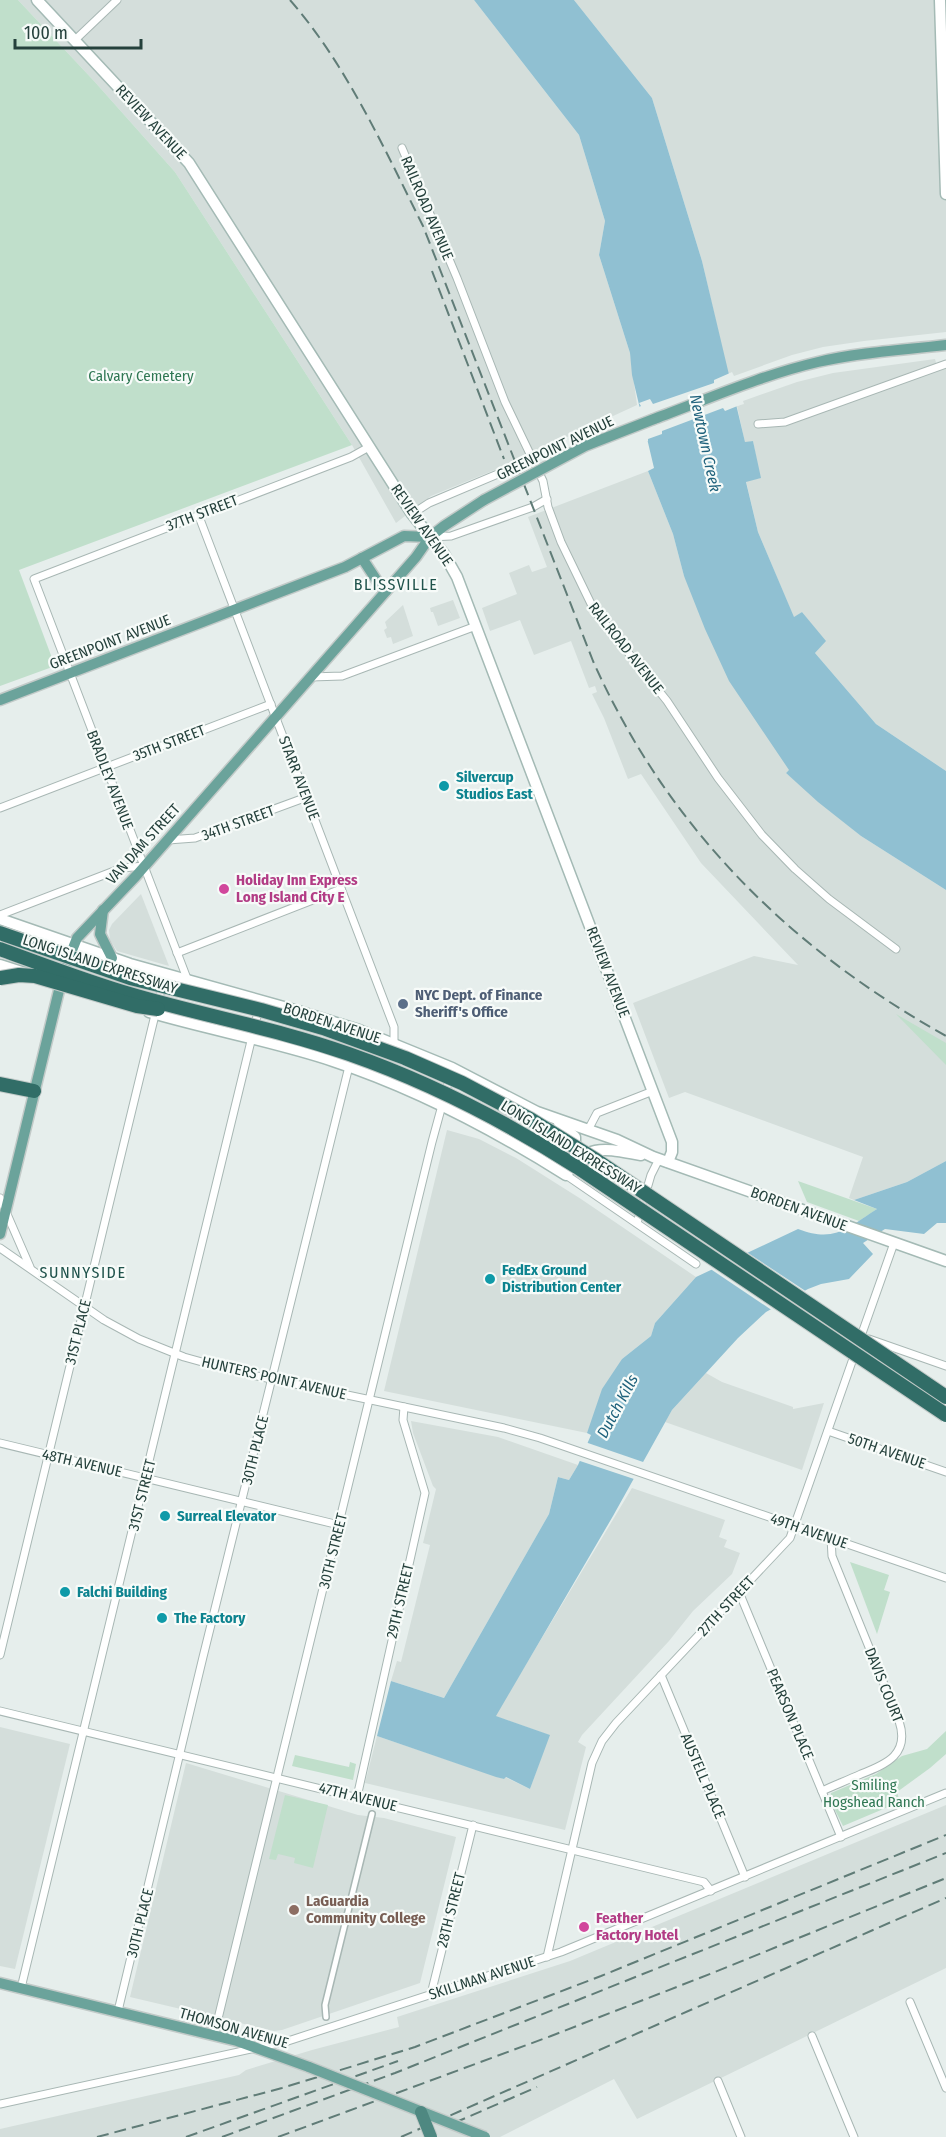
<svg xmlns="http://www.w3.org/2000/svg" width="946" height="2137" font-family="'Fira Sans Condensed',sans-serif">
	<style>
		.built { fill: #d4dedb }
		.green { fill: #c0dfcb }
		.water { fill: #90c0d2 }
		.pier { fill: #e6eeec }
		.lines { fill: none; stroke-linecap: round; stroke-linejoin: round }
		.pedestrian-casing { stroke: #a8b7b4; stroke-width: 8 }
		.minor-casing { stroke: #a8b7b4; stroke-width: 9 }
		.secondary-casing { stroke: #a4bab5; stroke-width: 13 }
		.primary-casing { stroke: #c2cac8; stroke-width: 13 }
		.motorway-casing { stroke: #c2cac8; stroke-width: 16 }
		.pedestrian { stroke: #fff; stroke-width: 5 }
		.minor { stroke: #fff; stroke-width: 7 }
		.secondary { stroke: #fff; stroke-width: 10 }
		.primary { stroke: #6ba39b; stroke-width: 10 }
		.motorway { stroke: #316d67; stroke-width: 14 }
		.rail { stroke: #607c77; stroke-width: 2; stroke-dasharray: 12 6; stroke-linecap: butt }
		.primary-bridge-casing { stroke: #c2cac8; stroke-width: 13; stroke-linecap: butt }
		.trunk-bridge-casing { stroke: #c2cac8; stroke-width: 14; stroke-linecap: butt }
		.motorway-bridge-casing { stroke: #c2cac8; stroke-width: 16; stroke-linecap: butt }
		.primary-bridge { stroke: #6ba39b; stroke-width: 10 }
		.trunk-bridge { stroke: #4e8881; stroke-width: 12 }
		.motorway-bridge { stroke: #316d67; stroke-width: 14 }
		.culture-dot { fill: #0f9aa8; stroke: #f7fbf9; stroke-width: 2 }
		.hotel-dot { fill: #d1479c; stroke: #f7fbf9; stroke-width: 2 }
		.service-dot { fill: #5c6f8a; stroke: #f7fbf9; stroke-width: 2 }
		.education-dot { fill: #8d6e63; stroke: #f7fbf9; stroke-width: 2 }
		.labels { text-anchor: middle; stroke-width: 4.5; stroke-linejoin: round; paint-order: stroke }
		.street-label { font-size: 15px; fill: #25413c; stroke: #f7fbf9 }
		.park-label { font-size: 15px; fill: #2f7753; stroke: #f7fbf9 }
		.culture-label { font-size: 15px; font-weight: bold; fill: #0d838f; stroke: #f7fbf9; text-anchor: start }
		.hotel-label { font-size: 15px; font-weight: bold; fill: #b23c85; stroke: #f7fbf9; text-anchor: start }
		.service-label { font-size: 15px; font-weight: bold; fill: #4e5e75; stroke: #f7fbf9; text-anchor: start }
		.education-label { font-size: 15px; font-weight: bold; fill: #785e54; stroke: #f7fbf9; text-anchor: start }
		.water-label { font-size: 16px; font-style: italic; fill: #1f627c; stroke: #f7fbf9 }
		.neighbourhood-label { font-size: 16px; letter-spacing: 1.5px; fill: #20534c; stroke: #f7fbf9 }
	</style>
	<rect width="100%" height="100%" fill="#e6eeec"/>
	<g class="built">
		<path d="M18,0H474L579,135L605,221L599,255L630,353L637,405L502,467L431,496L396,523L352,445L175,172L94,81Z"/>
		<path d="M574,0H946V332L864,341L823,347L792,355L734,376L732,372L728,374L702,261L652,98Z"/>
		<path d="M935,359L938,370L946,368V771L876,724L815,653L825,641L802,612L794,618L758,532L746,481L760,478L753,441L745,443L737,406L744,404L743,401L797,382L833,373Z"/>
		<path d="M648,471L673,534L684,576L790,770L786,773L861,836L946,890V1161L907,1182L854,1200L849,1198L863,1157L685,1092L669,1098L633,1003L754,956L798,965L701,863L641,774L628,779L604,718L592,694L597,692L595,686L589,688L571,641L534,655L520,620L490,631L482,608L517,594L509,573L529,565L532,572L547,567L528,517Z"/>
		<path d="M453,600L460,618L438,626L433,612H431L430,608Z"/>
		<path d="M403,605L413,636L393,644L391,637L387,638L384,630L387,628L385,622Z"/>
		<path d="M141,894L169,966L117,951L110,940L109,930L112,924Z"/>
		<path d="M447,1130L479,1139L516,1158L581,1199L696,1277L655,1323L651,1336L622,1359L587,1433L384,1391Z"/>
		<path d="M706,1373L722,1382L793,1407V1409L824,1403L802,1470L665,1422L672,1410Z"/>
		<path d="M411,1421L498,1437L578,1465L569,1480L558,1477L549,1514L444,1698L391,1681L397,1661L401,1662L430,1545L423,1543L436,1489L433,1486L413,1433Z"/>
		<path d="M632,1488L725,1520L719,1537L727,1540L724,1547L740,1553L732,1574L693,1611L669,1641L582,1735L578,1742L586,1747L565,1830L365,1783L377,1736L504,1779L505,1777L530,1789L549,1735L495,1716Z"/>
		<path d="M0,1727L70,1744L15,1969L0,1966Z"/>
		<path d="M186,1763L358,1815L384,1818L456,1837L420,1983L282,2030L274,2031L130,1997Z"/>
		<path d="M946,1805V1968L637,2119L614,2079L500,2137H0V2129L239,2075L246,2070L312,2050L399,2027L397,2017L570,1961Z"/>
	</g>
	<g class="green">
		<path d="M0,0H18L94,81L175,172L352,445L19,570L55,666L0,686Z"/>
		<path d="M896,1014L946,1043V1065Z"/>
		<path d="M798,1181L877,1209L859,1221L807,1202Z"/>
		<path d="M850,1562L889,1575L884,1590L890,1592L877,1634Z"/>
		<path d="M946,1731V1754L930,1768L897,1792L900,1802L843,1826L830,1800L831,1793L876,1774L902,1756L927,1749Z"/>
		<path d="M295,1755L349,1767L350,1762L356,1764L353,1780L292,1766Z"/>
		<path d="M285,1795L328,1805L313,1868L294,1863L295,1858L278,1854L276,1860L269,1859Z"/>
	</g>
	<g class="water">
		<path d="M474,0H574L652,98L702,261L745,442L753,441L761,478L746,482L758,532L794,617L802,612L826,641L815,653L876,724L946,771V890L861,836L818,802L786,773L789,770L729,681L705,629L684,576L673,534L648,471L654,468L632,375L630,353L599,255L605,221L579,135Z"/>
		<path d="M946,1161V1223H937L924,1234L885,1229L863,1243L873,1254L849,1279L821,1284L808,1289L766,1312L738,1338L672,1410L613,1516L496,1716L550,1735L530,1789L506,1777L504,1779L496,1777L377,1736L391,1681L444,1698L549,1514L558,1477L569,1480L578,1465L591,1435L587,1433L602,1389L622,1359L651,1336L655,1323L696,1277L798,1229C835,1243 847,1228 877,1209L854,1200L907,1182Z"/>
	</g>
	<g class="pier">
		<path d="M730,373L740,405L725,411L723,408L662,431V434L648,439V441L645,442L637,408L641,406L639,403L650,399L653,404L714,383V380Z"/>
		<path d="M745,1251L807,1292L773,1311L709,1268Z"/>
		<path d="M585,1442L646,1463L637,1480L577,1460Z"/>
	</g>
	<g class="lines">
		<g class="pedestrian-casing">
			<path id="pedestrian" d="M326,2017L325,2005L372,1814"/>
		</g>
		<g class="minor-casing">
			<g id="minor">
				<path d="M75,40L117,0"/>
				<path d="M402,148L457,278L505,402L543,481L548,507L561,542L594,610L667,701L718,778L762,835L795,869L829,899L896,949"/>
				<path d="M758,424L785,422L946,364"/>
				<path d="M198,514L394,1027V1043"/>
				<path d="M412,514L429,503L531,460"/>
				<path d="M430,537L451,536L533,507L547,499"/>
				<path d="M311,677L342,676L476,626"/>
				<path d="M0,808L271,704"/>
				<path d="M168,840L195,838L307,797"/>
				<path d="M0,915L122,868L144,866"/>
				<path d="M177,953L341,889"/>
				<path d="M188,981L34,579L351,457L369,447"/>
				<path d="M588,1130L597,1113L653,1091"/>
				<path d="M566,1175L696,1264"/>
				<path d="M0,1198L30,1267"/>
				<path d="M637,1223L651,1175L659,1159"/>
				<path d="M0,1248L104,1320L139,1339L184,1357L238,1372L504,1428L540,1438L946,1578"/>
				<path d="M860,1339L894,1243"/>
				<path d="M869,1339L946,1366"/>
				<path d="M828,1431L946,1472"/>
				<path d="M0,1443L339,1525"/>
				<path d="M739,1592L841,1837"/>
				<path d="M0,1655L162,986"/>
				<path d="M661,1675L745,1877"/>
				<path d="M0,1711L704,1882L711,1891"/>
				<path d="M822,1791C835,1785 848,1780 861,1774C887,1764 910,1754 899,1721L832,1556L831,1538"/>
				<path d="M357,1797L425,1493L403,1420L404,1407"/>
				<path d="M547,1957L592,1763L602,1741L616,1723L790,1538L855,1353"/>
				<path d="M21,1988L259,1008"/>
				<path d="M431,1994L473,1825"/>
				<path d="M910,2002L946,2088"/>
				<path d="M118,2011L203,1657L356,1038"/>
				<path d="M214,2035L432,1142L450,1076"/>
				<path d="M812,2036L854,2137"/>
				<path d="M718,2081L741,2137"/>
				<path d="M0,2104L288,2041L561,1952L946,1793"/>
			</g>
		</g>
		<g class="secondary-casing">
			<g id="secondary">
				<path d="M37,0L189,163L412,514L444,554L457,577L672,1142V1152L668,1162"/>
				<path d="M940,0L946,194"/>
				<path d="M0,919L130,964L298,1011L359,1030L452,1068L537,1112L617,1140L653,1157L946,1261"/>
				<path d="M0,965L25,973"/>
				<path d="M149,1012C210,1030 273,1041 333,1061C415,1088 493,1129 566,1175C588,1142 606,1149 641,1155"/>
				<path d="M559,1123L575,1137V1154"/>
			</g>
		</g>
		<g class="primary-casing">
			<g id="primary">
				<path d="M654,419C708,399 762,375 818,362C860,352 904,350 946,345"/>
				<path d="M362,558L379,584L386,591"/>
				<path d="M0,700L345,567L404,536L430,537"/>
				<path d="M103,910L100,934L112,958"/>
				<path d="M67,963L77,938L136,876L416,557L430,537L444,526L484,500"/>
				<path d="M0,1234L62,978"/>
				<path d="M0,1983L237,2041L309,2067"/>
			</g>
		</g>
		<g class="motorway-casing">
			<path id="motorway" d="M0,1084L34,1091"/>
		</g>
		<use href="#pedestrian" class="pedestrian"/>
		<use href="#minor" class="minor"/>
		<use href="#secondary" class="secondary"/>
		<use href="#primary" class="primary"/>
		<use href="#motorway" class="motorway"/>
		<g class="rail">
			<path d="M290,0C346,64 385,150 423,226L593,661C667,827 789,948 946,1036"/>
			<path d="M432,271L504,459"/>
			<path d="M454,2123L537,2087"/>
			<path d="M97,2137L282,2088L415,2047L601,1976L946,1835"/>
			<path d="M186,2137L398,2061"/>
			<path d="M222,2137L395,2073L946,1853"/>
			<path d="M278,2137L551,2036L715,1972L946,1878"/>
			<path d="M401,2137L946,1898"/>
		</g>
		<g class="primary-bridge-casing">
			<g id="primary-bridge">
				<path d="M484,500L585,446L654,419"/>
				<path d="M309,2067L485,2137"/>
			</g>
		</g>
		<g class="trunk-bridge-casing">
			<path id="trunk-bridge" d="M421,2112L431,2137"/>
		</g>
		<g class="motorway-bridge-casing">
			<g id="motorway-bridge">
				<path d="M0,933L130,978L261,1010L323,1028L405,1058L462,1083L530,1119L596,1160L946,1397"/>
				<path d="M0,949C44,965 88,982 133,995C205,1016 278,1029 349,1054C429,1082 505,1121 577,1167L946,1415"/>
				<path d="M0,978L19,975L35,976L137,1006L158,1009"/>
			</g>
		</g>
		<use href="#primary-bridge" class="primary-bridge"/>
		<use href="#trunk-bridge" class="trunk-bridge"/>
		<use href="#motorway-bridge" class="motorway-bridge"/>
	</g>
	<g class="culture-dot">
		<circle cx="444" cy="786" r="6"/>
		<circle cx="490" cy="1279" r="6"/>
		<circle cx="165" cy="1516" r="6"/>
		<circle cx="65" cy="1592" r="6"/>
		<circle cx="162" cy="1618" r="6"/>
	</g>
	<g class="hotel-dot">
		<circle cx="224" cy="889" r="6"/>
		<circle cx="584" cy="1927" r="6"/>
	</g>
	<circle class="service-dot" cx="403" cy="1004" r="6"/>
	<circle class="education-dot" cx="294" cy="1910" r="6"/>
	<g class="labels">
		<g class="street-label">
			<text transform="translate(151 122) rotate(47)" y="5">REVIEW AVENUE</text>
			<text transform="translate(427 208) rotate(67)" y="5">RAILROAD AVENUE</text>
			<text transform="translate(555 448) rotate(-26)" y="5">GREENPOINT AVENUE</text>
			<text transform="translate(202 513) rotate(-21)" y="5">37TH STREET</text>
			<text transform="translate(422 525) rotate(55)" y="5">REVIEW AVENUE</text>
			<text transform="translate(110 642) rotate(-21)" y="5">GREENPOINT AVENUE</text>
			<text transform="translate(626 648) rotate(52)" y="5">RAILROAD AVENUE</text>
			<text transform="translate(169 743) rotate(-21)" y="5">35TH STREET</text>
			<text transform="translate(299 778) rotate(69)" y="5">STARR AVENUE</text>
			<text transform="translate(110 780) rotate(69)" y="5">BRADLEY AVENUE</text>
			<text transform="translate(238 823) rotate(-20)" y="5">34TH STREET</text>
			<text transform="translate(143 844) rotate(-48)" y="5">VAN DAM STREET</text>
			<text transform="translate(100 964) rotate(18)" y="5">LONG ISLAND EXPRESSWAY</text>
			<text transform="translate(608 972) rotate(69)" y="5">REVIEW AVENUE</text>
			<text transform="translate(332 1023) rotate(18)" y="5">BORDEN AVENUE</text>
			<text transform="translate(571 1147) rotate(32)" y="5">LONG ISLAND EXPRESSWAY</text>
			<text transform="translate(799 1209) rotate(20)" y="5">BORDEN AVENUE</text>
			<text transform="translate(78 1332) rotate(-76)" y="5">31ST PLACE</text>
			<text transform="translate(274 1378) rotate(13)" y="5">HUNTERS POINT AVENUE</text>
			<text transform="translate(255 1450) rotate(-76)" y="5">30TH PLACE</text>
			<text transform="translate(887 1451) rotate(19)" y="5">50TH AVENUE</text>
			<text transform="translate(82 1463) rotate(13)" y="5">48TH AVENUE</text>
			<text transform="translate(142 1495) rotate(-76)" y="5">31ST STREET</text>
			<text transform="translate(809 1531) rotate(19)" y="5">49TH AVENUE</text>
			<text transform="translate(333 1551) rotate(-76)" y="5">30TH STREET</text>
			<text transform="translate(400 1601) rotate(-77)" y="5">29TH STREET</text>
			<text transform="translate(726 1606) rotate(-47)" y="5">27TH STREET</text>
			<text transform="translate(884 1685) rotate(68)" y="5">DAVIS COURT</text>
			<text transform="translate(790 1714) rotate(67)" y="5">PEARSON PLACE</text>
			<text transform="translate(703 1776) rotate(67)" y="5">AUSTELL PLACE</text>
			<text transform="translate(358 1797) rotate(14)" y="5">47TH AVENUE</text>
			<text transform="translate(451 1910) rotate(-76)" y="5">28TH STREET</text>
			<text transform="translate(140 1923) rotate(-76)" y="5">30TH PLACE</text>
			<text transform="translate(482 1978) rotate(-18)" y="5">SKILLMAN AVENUE</text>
			<text transform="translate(234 2028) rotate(16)" y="5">THOMSON AVENUE</text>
		</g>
		<g class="park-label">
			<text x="141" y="381">Calvary Cemetery</text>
			<text x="874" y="1790">Smiling<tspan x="874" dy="17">Hogshead Ranch</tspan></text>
		</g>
		<g class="culture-label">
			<text x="456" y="782">Silvercup<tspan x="456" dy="17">Studios East</tspan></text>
			<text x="502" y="1275">FedEx Ground<tspan x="502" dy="17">Distribution Center</tspan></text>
			<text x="177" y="1521">Surreal Elevator</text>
			<text x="77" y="1597">Falchi Building</text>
			<text x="174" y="1623">The Factory</text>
		</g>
		<g class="hotel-label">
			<text x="236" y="885">Holiday Inn Express<tspan x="236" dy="17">Long Island City E</tspan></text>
			<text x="596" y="1923">Feather<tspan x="596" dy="17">Factory Hotel</tspan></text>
		</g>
		<g class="service-label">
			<text x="415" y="1000">NYC Dept. of Finance<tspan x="415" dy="17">Sheriff's Office</tspan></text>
		</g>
		<g class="education-label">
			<text x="306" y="1906">LaGuardia<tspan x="306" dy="17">Community College</tspan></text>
		</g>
		<g class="water-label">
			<text transform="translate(706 443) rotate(78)" y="6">Newtown Creek</text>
			<text transform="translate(617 1406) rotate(-62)" y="6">Dutch Kills</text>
		</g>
		<g class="neighbourhood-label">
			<text x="396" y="590">BLISSVILLE</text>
			<text x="83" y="1278">SUNNYSIDE</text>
		</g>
	</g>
	<path d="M15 39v9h126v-9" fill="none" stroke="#25413c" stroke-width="3"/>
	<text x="24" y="39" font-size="18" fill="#25413c" stroke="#f7fbf9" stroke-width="4.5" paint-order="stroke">100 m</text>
</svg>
